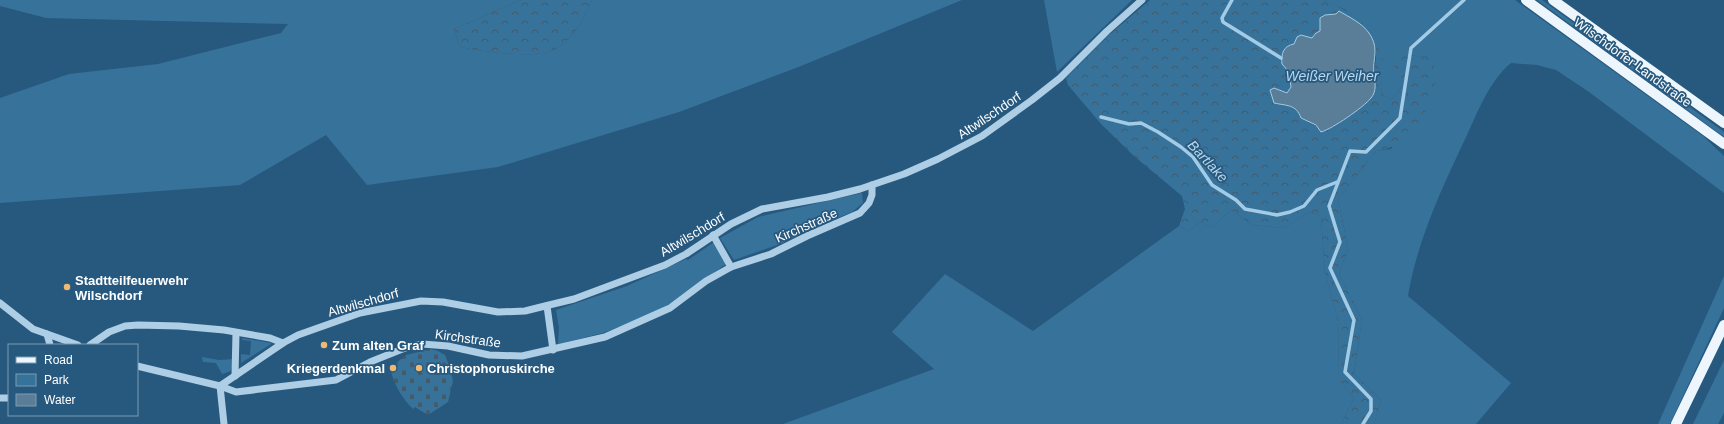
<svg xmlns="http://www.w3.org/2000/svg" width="1724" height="424" font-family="Arial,sans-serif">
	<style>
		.green { fill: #37729b }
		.forest { fill: url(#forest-crowns); fill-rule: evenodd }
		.cemetery { fill: url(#cemetery-stones) }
		.water { fill: #5a7e98; stroke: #a2cbe6 }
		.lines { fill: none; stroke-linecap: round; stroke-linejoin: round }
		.stream { stroke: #a2cbe6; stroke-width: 3.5 }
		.minor { stroke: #aecee6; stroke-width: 7 }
		.major { stroke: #eef6fd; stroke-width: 10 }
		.poi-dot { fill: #eeba73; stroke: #27597f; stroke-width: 1.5 }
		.labels { text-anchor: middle; stroke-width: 3.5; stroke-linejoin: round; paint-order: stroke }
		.street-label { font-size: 13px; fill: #fff; stroke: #27597f }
		.poi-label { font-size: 13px; font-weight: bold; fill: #fff; stroke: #27597f; text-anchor: start }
		.water-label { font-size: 14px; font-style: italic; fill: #b9d8ed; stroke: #27597f }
	</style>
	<defs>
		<pattern id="forest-crowns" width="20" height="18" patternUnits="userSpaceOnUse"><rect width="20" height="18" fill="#37729b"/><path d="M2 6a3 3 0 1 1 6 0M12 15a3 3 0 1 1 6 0" fill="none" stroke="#445b6c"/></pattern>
		<pattern id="cemetery-stones" width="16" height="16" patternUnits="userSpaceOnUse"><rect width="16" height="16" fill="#37729b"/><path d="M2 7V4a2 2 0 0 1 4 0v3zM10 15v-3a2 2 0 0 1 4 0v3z" fill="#445b6c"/></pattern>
	</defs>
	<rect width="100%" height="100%" fill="#27597f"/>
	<g class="green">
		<path d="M0,0H521L454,29L460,47C483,51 535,60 555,49C574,39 584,18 592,0H962L801,66L679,112L498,167L367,185L326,135L240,185L0,203V98L69,74L158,64L281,33L288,24L46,18L0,6Z"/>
		<path d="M1044,0H1132L1057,72Z"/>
		<path d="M1324,0H1515L1703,136L1724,156V193L1589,92L1556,70L1537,65L1511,63C1490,80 1478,111 1467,135C1443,186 1417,240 1408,296L1511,383L1476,424H1374L1381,400L1354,374L1362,320L1339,274L1348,248L1338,199L1376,151L1391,149L1428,57L1405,55L1402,87L1391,100L1381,93L1382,55L1346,10Z"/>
		<path d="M1537,0H1542L1724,132V137Z"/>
		<path d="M862,193L863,203L852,212L803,232L783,243L734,260L720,238L758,217Z"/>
		<path d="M1231,210L1252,225L1284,228L1309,212L1321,216L1325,273L1338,321L1339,379L1354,398L1341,424H783L934,369L892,332L945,274L1033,331L1179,226L1188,231L1200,222L1212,227Z"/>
		<path d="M714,242L726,264L671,303L645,317L603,333L558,344L559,328L556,310L627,286L686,259L688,260Z"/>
		<path d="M1724,276V308L1670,424H1658Z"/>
		<path d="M242,338L271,343V344L241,363V354L250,355L251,341L242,340Z"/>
		<path d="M202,357L219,360L234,359L231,371L222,374L216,363L203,362Z"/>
		<path d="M1724,360V413L1718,424H1693Z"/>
	</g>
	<g class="forest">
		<path d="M521,0H592C584,18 574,39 555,49C535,60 483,51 460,47L454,29Z"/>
		<path d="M1150,0H1324C1349,11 1376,25 1382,55C1384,67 1381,81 1381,93L1391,100L1402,87L1393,67L1405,55L1428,57L1438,72C1432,100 1428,116 1405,136C1394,146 1391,149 1376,151L1338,199L1348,248L1339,274L1362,320L1354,374L1381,400L1374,424H1341L1354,398L1339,379L1338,321L1325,273L1321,216L1309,212L1284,228L1252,225L1231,210L1212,227L1200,222L1188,231L1179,226L1185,209L1182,196L1134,156L1102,125L1068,85L1066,78L1110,34ZM1339,11C1357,22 1376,32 1376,56C1376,65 1373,72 1376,81L1355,111L1342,121L1325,131L1301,118C1297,107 1292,106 1281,105L1274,88L1287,93C1293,86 1293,73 1286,68L1289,45L1294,44L1301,35L1312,38L1316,33L1320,31V18L1325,15L1336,14Z"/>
	</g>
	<path class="cemetery" d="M431,349L438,351L445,355L450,368L453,381L448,402L428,415L415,407L413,409C401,397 394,384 390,368L406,355Z"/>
	<path class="water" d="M1339,11C1349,17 1362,23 1369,33C1380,49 1372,59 1374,74C1375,82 1377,91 1371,98C1364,107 1332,129 1321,132L1316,125L1301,118C1296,104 1287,106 1274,103L1270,90L1274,88L1287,93L1291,87L1289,72L1282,64C1281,54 1283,46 1294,44L1297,37L1301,35L1312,38L1316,33L1320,31V18L1325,15L1336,14Z"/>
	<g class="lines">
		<g class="stream">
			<path d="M1232,0L1222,18L1223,22L1281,58"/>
			<path d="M1101,117L1129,124L1141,123L1158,132L1181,147L1193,157L1212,185L1236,200L1245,209L1277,215L1290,212L1304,206L1317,190L1337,182"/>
			<path d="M1363,424L1371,411V399L1345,372L1354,320L1330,268L1340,242L1329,206L1350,151L1366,152L1400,118L1411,48L1464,0"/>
		</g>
		<g class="minor">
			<path d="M713,235L731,267"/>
			<path d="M0,303L33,329L78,345"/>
			<path d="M547,306L553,350"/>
			<path d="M47,334L50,345"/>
			<path d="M90,345L109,332L125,326L138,325L179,326L224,330L270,338L283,343"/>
			<path d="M137,366L220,386L236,392L336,380L370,362L405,348L422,344L448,346L489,355L522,356L605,337L670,308L706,281L731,267L771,254L807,236L860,213L869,203L872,195V185"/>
			<path d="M235,376L236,333"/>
			<path d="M220,386L283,343L298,335L360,313L421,301L443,302L498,312L525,311L549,305L574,299L665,265L686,254L731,224L762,209L828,197L860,189L904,174L938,159L982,136L1032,100L1060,78L1107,31L1142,0"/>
			<path d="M220,386L224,424"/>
			<path d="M0,398H9"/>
		</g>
		<g class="major">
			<path d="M1526,0L1724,144"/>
			<path d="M1553,0L1724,123"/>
			<path d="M1676,424L1724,325"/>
		</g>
	</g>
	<g class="poi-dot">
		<circle cx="67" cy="287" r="4"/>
		<circle cx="324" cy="345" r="4"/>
		<circle cx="393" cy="368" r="4"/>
		<circle cx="419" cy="368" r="4"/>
	</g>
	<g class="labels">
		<g class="street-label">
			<text transform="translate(1633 62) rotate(36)" y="5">Wilschdorfer Landstraße</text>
			<text transform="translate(989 115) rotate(-34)" y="5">Altwilschdorf</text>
			<text transform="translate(806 225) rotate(-24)" y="5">Kirchstraße</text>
			<text transform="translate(692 234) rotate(-31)" y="5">Altwilschdorf</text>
			<text transform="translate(363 302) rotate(-16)" y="5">Altwilschdorf</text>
			<text transform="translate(468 338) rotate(8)" y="5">Kirchstraße</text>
		</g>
		<g class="poi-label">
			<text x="75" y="285">Stadtteilfeuerwehr<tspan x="75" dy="15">Wilschdorf</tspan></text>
			<text x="332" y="350">Zum alten Graf</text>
			<text x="385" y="373" text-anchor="end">Kriegerdenkmal</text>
			<text x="427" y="373">Christophoruskirche</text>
		</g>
		<g class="water-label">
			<text x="1332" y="81">Weißer Weiher</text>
			<text transform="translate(1208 161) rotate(47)" y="5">Bartlake</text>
		</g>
	</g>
	<rect x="8" y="344" width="130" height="72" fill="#27597f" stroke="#7d9bb2"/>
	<rect x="16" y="357" width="20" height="6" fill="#eef6fd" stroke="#7d9bb2"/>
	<text x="44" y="364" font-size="12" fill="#ffffff">Road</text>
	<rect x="16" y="374" width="20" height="12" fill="#37729b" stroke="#7d9bb2"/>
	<text x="44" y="384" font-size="12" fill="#ffffff">Park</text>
	<rect x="16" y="394" width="20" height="12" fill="#5a7e98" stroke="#7d9bb2"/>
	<text x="44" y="404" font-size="12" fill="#ffffff">Water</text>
</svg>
